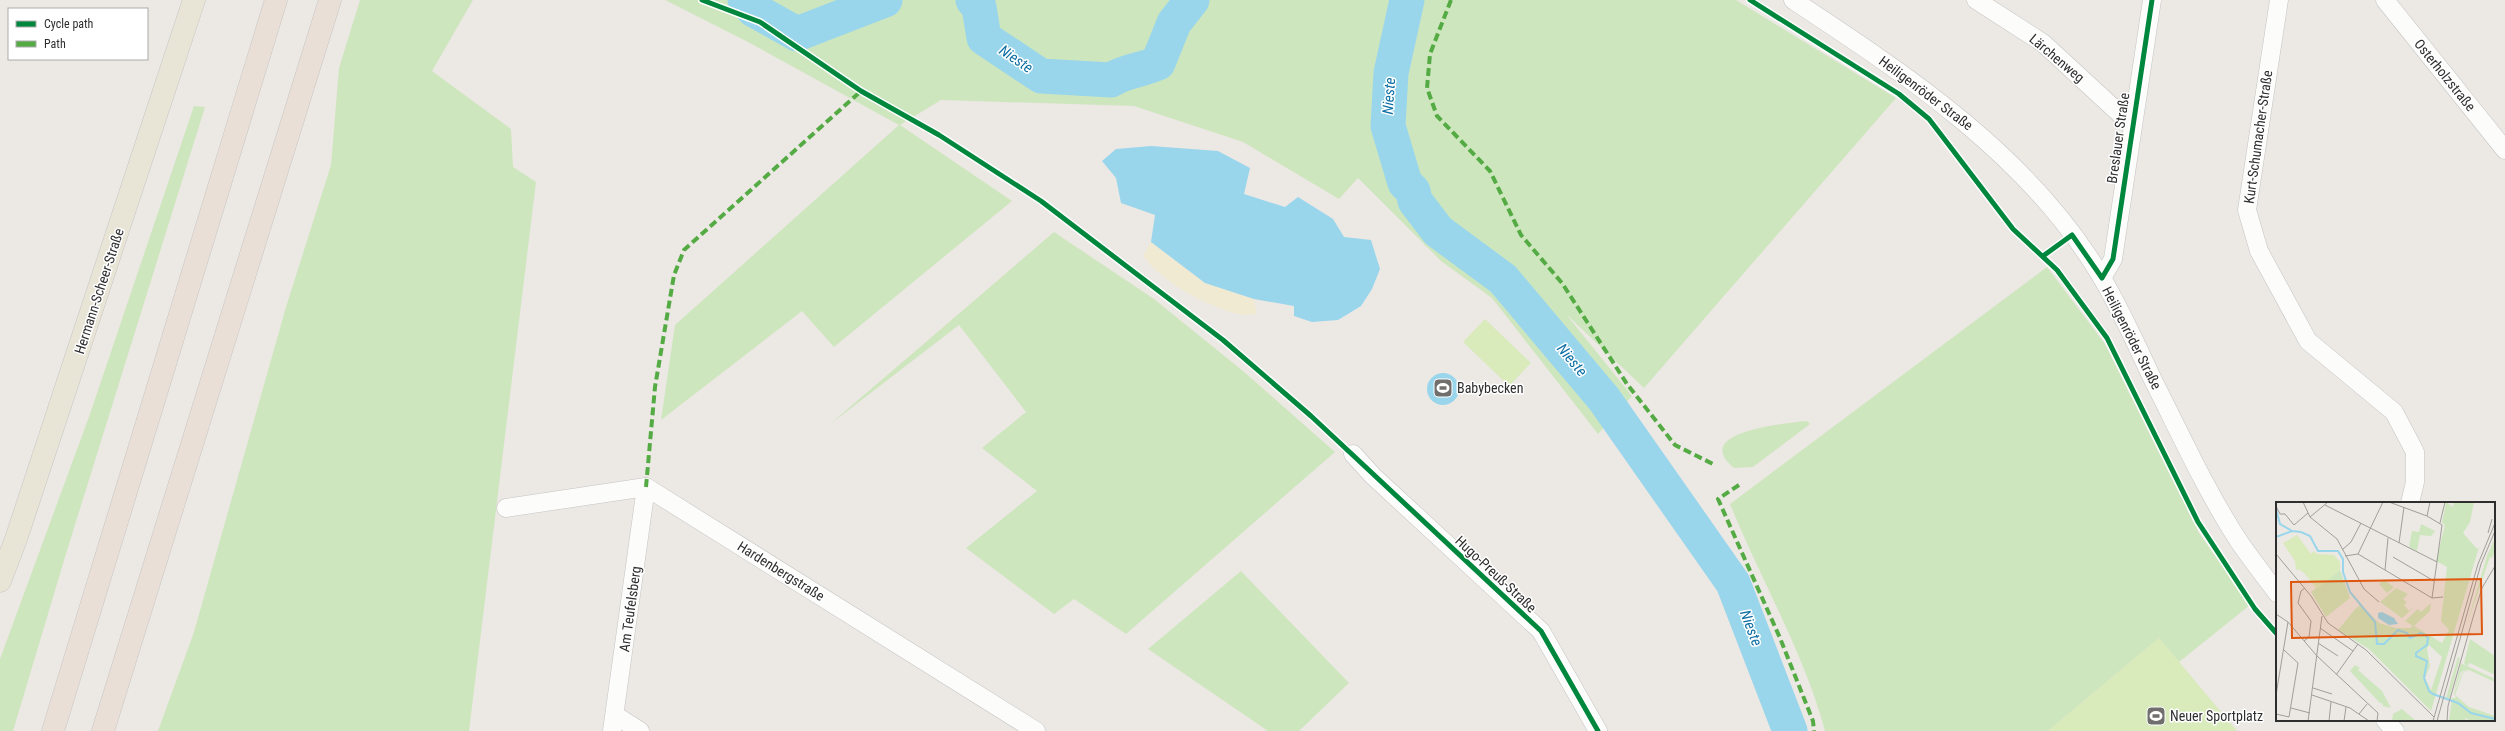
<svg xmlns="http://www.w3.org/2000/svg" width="2505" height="731" font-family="'Roboto Condensed',sans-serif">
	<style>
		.green { fill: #cee6be }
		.sand { fill: #f0ead3 }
		.pitch { fill: #d9eabb }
		.water { fill: #99d6ec }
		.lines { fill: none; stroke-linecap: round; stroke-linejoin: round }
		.river { stroke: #99d6ec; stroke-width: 35 }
		.minor-casing { stroke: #c5c4c5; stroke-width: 19 }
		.major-casing { stroke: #c6c5c4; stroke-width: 23 }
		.highway-casing { stroke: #c6c5c4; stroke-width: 23 }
		.minor { stroke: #fcfcfb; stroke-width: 18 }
		.major { stroke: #e8e4d6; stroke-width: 22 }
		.highway { stroke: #eadfd6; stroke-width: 22 }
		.quiet { stroke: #54ab44; stroke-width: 4; stroke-dasharray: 8 4; stroke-linecap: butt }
		.cycleway-casing { stroke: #fff; stroke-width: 8 }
		.cycleway { stroke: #00873e; stroke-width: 5 }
		.labels { text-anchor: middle; stroke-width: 3; stroke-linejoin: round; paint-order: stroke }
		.street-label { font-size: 14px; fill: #2e2e2e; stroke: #fff }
		.poi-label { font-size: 14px; fill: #2e2e2e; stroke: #fff; text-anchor: start }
		.water-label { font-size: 15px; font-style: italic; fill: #0d6fa3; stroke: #fff }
		.inset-river { fill: none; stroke: #99d6ec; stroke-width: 2 }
		.inset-road { fill: none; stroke: #a09e9b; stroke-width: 1 }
		.view { fill: #df570e; fill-opacity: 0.15; stroke: #df570e; stroke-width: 2 }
		.inset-edge { fill: none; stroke: #2e2e2e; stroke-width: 2 }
	</style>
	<rect width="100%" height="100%" fill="#ece8e4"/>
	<g class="green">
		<path d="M360,0H473L432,71L511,129L513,167L536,182L469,731H158L194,632L286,307L331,165L339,68Z"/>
		<path d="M665,0H1736L1896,98L1644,388L1566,314L1632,396L1598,434L1492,298L1441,261L1358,178L1339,199L1243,142L1134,106L941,100L900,125L1012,201L834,347L802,311L661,420L675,325L899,125L748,42Z"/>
		<path d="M194,106L205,107L65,557L13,731H0V659L90,414Z"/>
		<path d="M1054,232L1154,299L1243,371L1335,452L1126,634L1074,599L1054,614L966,548L1037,491L982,448L1026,412L959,325L829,425Z"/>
		<path d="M2047,267L2105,344L2199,533L2250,605L2179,662L2159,638L2048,731H1825C1805,655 1760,578 1730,504Z"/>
		<path d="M1807,421L1810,424L1753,467L1734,468C1689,431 1788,423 1807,421Z"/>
		<path d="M1241,571L1349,683L1299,731H1268L1148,649Z"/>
	</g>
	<path class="sand" d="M1151,242L1205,283L1254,299L1257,314C1251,314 1243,316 1238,314C1204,305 1165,284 1143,256Z"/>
	<g class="pitch">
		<path d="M1485,319L1531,363L1509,386L1463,342Z"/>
		<path d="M2159,638L2237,731H2048Z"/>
	</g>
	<g class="water">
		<path d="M1151,146L1218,151L1250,168L1244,194L1285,207L1298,197L1333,219L1344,237L1371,240L1380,269L1372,289L1361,306L1338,320L1312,322L1294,316V306L1254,299L1205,283L1151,242L1155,215L1121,203L1116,178L1102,161L1116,149Z"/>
		<circle cx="1443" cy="389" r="16"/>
	</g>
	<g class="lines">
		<g class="river">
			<path d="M745,0L754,10L797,34L885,0"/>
			<path d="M973,0L979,7L984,38L1041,76L1111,80C1124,71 1143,70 1158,63L1174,23L1192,0"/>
			<path d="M1407,0L1391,73L1388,126L1405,183L1413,191L1415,201L1438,231L1503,279L1604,399L1733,583L1790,731"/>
		</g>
		<g class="minor-casing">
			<g id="minor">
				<path d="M1793,0C1908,76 2030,156 2102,278C2121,310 2137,346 2153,380C2180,433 2207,493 2240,543C2252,560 2265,577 2277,593"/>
				<path d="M1976,0L2043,43L2132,125"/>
				<path d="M2279,0L2247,210L2259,251L2308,341L2394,412L2415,452V482L2410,503"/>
				<path d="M2385,0L2505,150"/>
				<path d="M2102,278L2113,259L2152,0"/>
				<path d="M1353,454L1373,476L1541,631L1598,731"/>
				<path d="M506,508L646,487L1036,731"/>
				<path d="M615,715L640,731"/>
				<path d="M2385,720L2395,731"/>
				<path d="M612,731L646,487"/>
			</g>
		</g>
		<g class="major-casing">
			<path id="major" d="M0,581L16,539L194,0"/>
		</g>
		<g class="highway-casing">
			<g id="highway">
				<path d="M53,731L276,0"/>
				<path d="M103,731L330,0"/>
			</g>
		</g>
		<use href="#minor" class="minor"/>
		<use href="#major" class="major"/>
		<use href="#highway" class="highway"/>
		<g class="quiet">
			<path d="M1451,0L1430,54L1427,88L1437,116L1490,171L1521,235L1562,283L1627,384L1675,445L1715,465"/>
			<path d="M1739,485L1718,499L1780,638L1813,721L1814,731"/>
			<path d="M646,487L655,387L674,275L684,250L861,91"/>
		</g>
		<g class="cycleway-casing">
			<g id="cycleway">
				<path d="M702,0L760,22L861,91L939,135L1041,201L1223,340L1311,416L1541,631L1598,731"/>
				<path d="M1750,0L1899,94L1929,119L2013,229L2057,270L2107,338L2198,522L2255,609L2277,634"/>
				<path d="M2043,256L2072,235L2102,278L2113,259L2152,0"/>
			</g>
		</g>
		<use href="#cycleway" class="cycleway"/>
	</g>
	<defs>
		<g id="stadium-square" transform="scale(1)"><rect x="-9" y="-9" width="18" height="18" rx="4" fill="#706f6e" stroke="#fff"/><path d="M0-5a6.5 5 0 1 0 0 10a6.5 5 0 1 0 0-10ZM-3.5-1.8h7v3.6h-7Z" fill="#fff"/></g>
	</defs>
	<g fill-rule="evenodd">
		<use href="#stadium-square" x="1443" y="388"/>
		<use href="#stadium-square" x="2156" y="716"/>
	</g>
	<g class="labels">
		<g class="street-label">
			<text transform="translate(2057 58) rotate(40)" y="5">Lärchenweg</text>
			<text transform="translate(2445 75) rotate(51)" y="5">Osterholzstraße</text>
			<text transform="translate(1926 93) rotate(37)" y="5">Heiligenröder Straße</text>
			<text transform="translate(2258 137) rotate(-82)" y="5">Kurt-Schumacher-Straße</text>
			<text transform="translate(2118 138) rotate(-82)" y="5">Breslauer Straße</text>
			<text transform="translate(99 291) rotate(-72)" y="5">Hermann-Scheer-Straße</text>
			<text transform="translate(2132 338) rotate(63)" y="5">Heiligenröder Straße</text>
			<text transform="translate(781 571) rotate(32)" y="5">Hardenbergstraße</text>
			<text transform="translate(1496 574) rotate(43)" y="5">Hugo-Preuß-Straße</text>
			<text transform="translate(630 609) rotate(-82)" y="5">Am Teufelsberg</text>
		</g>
		<g class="poi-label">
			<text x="1457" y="393">Babybecken</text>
			<text x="2170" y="721">Neuer Sportplatz</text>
		</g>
		<g class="water-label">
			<text transform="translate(1016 59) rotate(34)" y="5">Nieste</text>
			<text transform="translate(1389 96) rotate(-86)" y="5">Nieste</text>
			<text transform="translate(1572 360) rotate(50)" y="5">Nieste</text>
			<text transform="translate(1751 628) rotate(69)" y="5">Nieste</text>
		</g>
	</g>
	<g transform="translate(2276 502)">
		<rect width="219" height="219" fill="#ece8e4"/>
		<path d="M170,0L177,5L178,0H198L194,20L187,31L201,47L203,45L155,209L93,147L62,128L81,105L84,108L82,105L84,102L103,121L120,126H134L137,124L129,119L142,107L145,110L155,101L154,109L138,124L166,141L173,128L165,119L171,65L160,59L169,23L166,21ZM153,143L166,155L155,188L149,176L154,164L151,147ZM145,22L159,29L155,34L144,33L141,49L133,45L136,29L143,30ZM219,36V49L216,56L214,55L190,125L211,54ZM64,68L74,96L50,115L35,90ZM108,78L118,85L111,91L103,82ZM120,86L132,92L127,97L131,100L128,103L133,109L143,101L126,116L104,100ZM194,137L219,154V173L194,161L191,164L219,177V180L193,168L187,171L179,193L193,205L219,214V219H194L190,216L189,219H173L176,196H180L178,192L186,171L193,167L185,170L177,192L185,161L190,164L188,161ZM182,155L184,156L173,197L170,196ZM79,163L84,166L82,168L106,189L115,206L107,204L106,201H104L74,169ZM126,207L140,219H116L117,212Z" fill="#cee6be" fill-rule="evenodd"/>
		<path d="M21,33L35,52L38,49L41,52L58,53L64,60V68L41,87L29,72L23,67L20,68L19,59L7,41Z" fill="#d9eabb"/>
		<path d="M106,110L118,116L122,122L113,123L102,116V111Z" fill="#99d6ec"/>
		<path class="inset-river" d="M0,7L4,22L16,29M0,35L16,29L25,30L34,34L42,49H62L67,57V70L74,90L99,120L101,142H108L122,128L131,131L134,136L145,131L149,133L152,136L151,143L140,151V154L151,159L148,176L153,189L157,192L182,201L195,211L219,217"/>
		<path class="inset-road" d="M27,0L34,15L61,37L88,87L103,100M113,0L151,14L166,23L156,96M49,3L161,60M0,4L4,12H9L18,23L32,11M151,14L154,0M34,15L52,0M164,21L169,0M212,31L216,17M123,41L128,5M66,48L75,40L85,21M0,52L35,94L52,121L90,148L158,215M82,52L156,96L167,95M69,54L82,52L107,0M117,55L158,79M109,68L112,36M0,112L12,120L41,154L102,211L101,219M44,126L77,149M28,139L33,135L35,119L22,101L25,89L29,86M42,141L62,154M60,173L82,142M37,186L56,192M0,193L12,120M36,193L74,206L93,219M15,206L34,211M0,212L13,215L22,161L8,148M83,212L91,202M32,219L46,114M53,219L55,200M68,219L70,205M157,219L202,62L219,21M161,219L205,62L219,29M171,219L172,204L198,112L206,86L219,64"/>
		<path class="view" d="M205,77L206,132L16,136L15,80Z"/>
		<rect width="219" height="219" class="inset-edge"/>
	</g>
	<rect x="8" y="8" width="140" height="52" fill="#ffffff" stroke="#ababab"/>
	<rect x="16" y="21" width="20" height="6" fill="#00873e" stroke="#ababab"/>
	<text x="44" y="28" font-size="12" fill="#2e2e2e">Cycle path</text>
	<rect x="16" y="41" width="20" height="6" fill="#54ab44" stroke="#ababab"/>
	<text x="44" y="48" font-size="12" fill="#2e2e2e">Path</text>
</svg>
